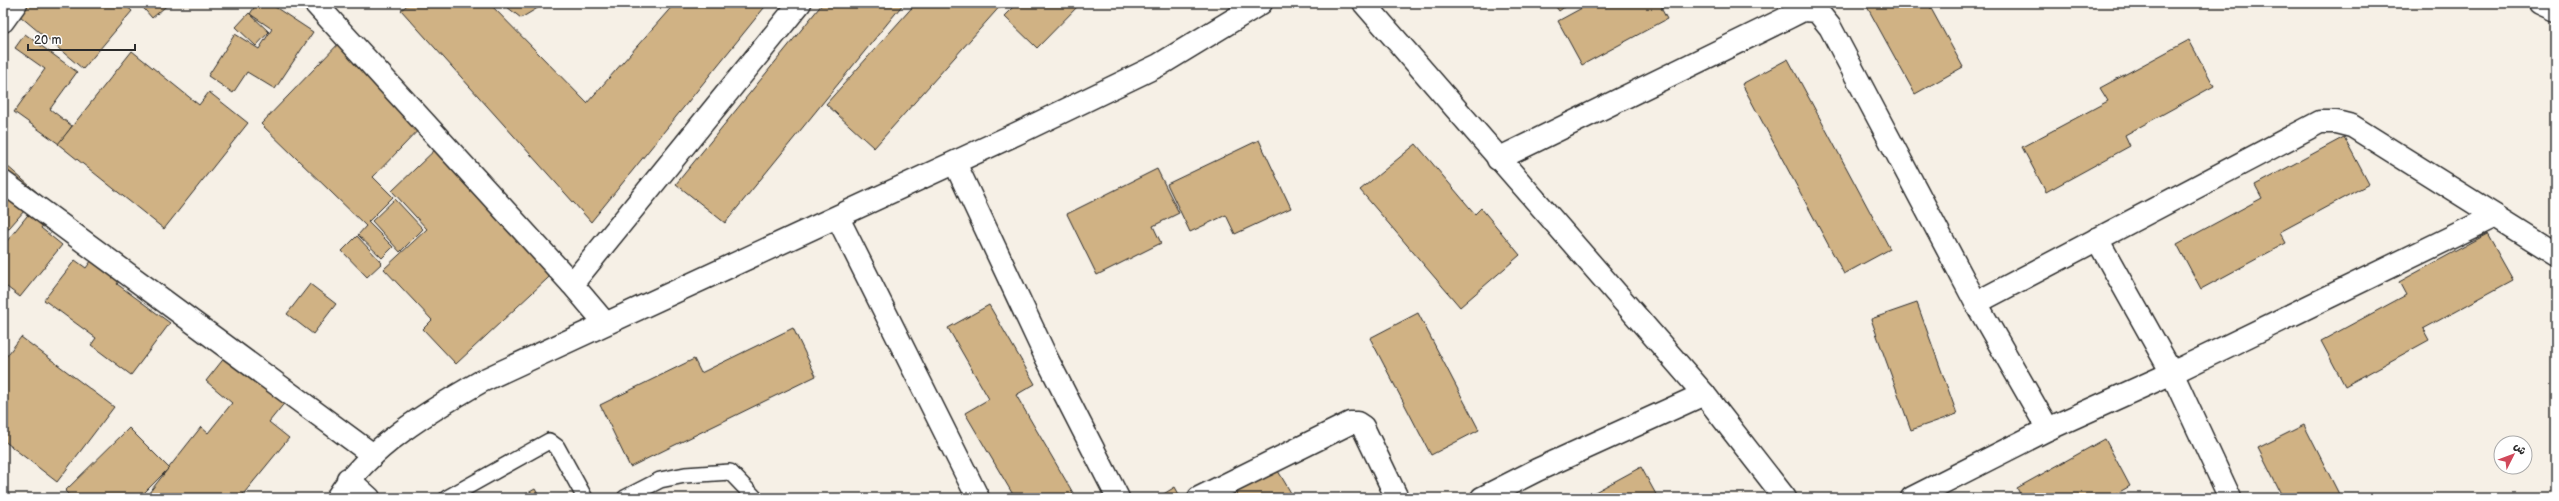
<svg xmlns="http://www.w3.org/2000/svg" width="2559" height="501" font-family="'Balsamiq Sans','Playpen Sans Arabic',sans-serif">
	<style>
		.building { fill: #d0b284; stroke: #2b2b2b }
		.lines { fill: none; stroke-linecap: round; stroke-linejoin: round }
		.lane-casing { stroke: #2b2b2b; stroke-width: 18 }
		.street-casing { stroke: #2b2b2b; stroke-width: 25 }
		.secondary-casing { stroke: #2b2b2b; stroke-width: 25 }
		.lane { stroke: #fff; stroke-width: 15 }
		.street { stroke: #fff; stroke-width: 22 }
		.secondary { stroke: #fff; stroke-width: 22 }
	</style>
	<rect width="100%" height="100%" fill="#f6f0e6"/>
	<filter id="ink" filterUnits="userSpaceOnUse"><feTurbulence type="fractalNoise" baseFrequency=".025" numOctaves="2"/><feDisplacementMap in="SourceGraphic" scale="8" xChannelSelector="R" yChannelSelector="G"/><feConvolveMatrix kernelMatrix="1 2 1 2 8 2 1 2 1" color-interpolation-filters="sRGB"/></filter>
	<g filter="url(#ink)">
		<g class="building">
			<path d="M21,3H123L132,11L83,69L14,11Z"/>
			<path d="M139,3H170L152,18Z"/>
			<path d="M257,3H269L313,32L275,89L247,72L233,93L208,76L235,34L259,49L272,29L250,14Z"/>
			<path d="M410,3H489L587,103L675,3H768L591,222L401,10Z"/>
			<path d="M502,3H546L521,18Z"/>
			<path d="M823,3H904L725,223L676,184Z"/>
			<path d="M916,3H1003L874,148L826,104Z"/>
			<path d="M1017,3H1081L1037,48L1004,16Z"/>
			<path d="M1553,3H1570L1559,11Z"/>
			<path d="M1591,3H1670L1661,8L1667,19L1582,65L1558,21Z"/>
			<path d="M1865,3H1928L1963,67L1915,94Z"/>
			<path d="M249,13L269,32L256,46L236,27Z"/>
			<path d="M25,34L77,72L50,109L72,126L59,144L14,112L45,69L15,48Z"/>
			<path d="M344,38L428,120L373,177L393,197L368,222L393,247L382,258L358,235L366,226L261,124Z"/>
			<path d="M2189,40L2214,86L2125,135L2130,146L2046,192L2022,147L2108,101L2100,88Z"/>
			<path d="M132,51L199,105L209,92L248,123L164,229L58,144Z"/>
			<path d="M1788,59L1890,249L1844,274L1742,84Z"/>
			<path d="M2344,137L2369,184L2280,232L2286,243L2201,289L2177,244L2262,198L2255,185Z"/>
			<path d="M1259,140L1291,208L1235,234L1226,215L1190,232L1167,184Z"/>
			<path d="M1416,144L1475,214L1481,208L1520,255L1460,307L1360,190Z"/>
			<path d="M440,145L562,265L456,364L423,329L432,320L384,269L427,229L392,191Z"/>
			<path d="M6,165L39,194L3,235V168Z"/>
			<path d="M1157,169L1179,213L1153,226L1161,243L1097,275L1067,214Z"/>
			<path d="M395,199L423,229L400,252L372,221Z"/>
			<path d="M39,201L53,212L41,228L62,245L20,297L3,284V246Z"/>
			<path d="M2487,234L2513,280L2423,329L2429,340L2345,386L2321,341L2406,295L2399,282Z"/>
			<path d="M357,236L382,263L367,277L342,251Z"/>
			<path d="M102,246L130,266L117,284L170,323L131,375L91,345L96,338L44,300L75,260L86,268Z"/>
			<path d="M310,284L336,304L313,334L287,314Z"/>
			<path d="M1917,303L1957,414L1911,430L1871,319Z"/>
			<path d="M989,305L1035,384L1016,395L1076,498H1015L965,413L989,399L948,328Z"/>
			<path d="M1418,313L1479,430L1431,455L1370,338Z"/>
			<path d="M793,328L816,376L630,467L600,405L694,359L701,373Z"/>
			<path d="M21,337L114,407L57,482L3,440V361Z"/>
			<path d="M237,342L295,390L269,422L289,438L240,498H145L201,427L208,433L232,403L206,381Z"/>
			<path d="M2304,425L2341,498H2283L2258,448Z"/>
			<path d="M129,428L169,468L139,498H72L65,491Z"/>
			<path d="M2105,439L2130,486L2109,498H2022L2017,488Z"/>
			<path d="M1271,459L1294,498H1204Z"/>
			<path d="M1641,467L1658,498H1584Z"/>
			<path d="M1175,487L1181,498H1157Z"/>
			<path d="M535,489L540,498H519Z"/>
		</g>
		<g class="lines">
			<g class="lane-casing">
				<g id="lane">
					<path d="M447,498L549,441L557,447L585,498"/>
					<path d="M625,498L660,480L685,475L730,472L755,498"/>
				</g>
			</g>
			<g class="street-casing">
				<g id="street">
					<path d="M315,3L572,284L605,323"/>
					<path d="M1364,3L1704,394L1785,498"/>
					<path d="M3,21L16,3"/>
					<path d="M1498,159L1787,18L1803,10L1817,11L1830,27L1976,303L2048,429"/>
					<path d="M955,163L1046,357L1118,498"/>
					<path d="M3,182L373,455"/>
					<path d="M838,218L978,498"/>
					<path d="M2097,239L2172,373L2230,498"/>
					<path d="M572,284L800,3"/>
					<path d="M1976,303L2320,122H2336L2352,126L2556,254"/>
					<path d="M348,479L369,498"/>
					<path d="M337,498C368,447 431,410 482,381L1018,133L1159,65L1261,3"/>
					<path d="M1199,498L1350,423H1357L1363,427L1397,498"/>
					<path d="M1482,498L1537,470L1704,394"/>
					<path d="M1912,498L2048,429L2172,373L2495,216"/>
				</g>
			</g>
			<g class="secondary-casing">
				<path id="secondary" d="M2541,3L2556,10"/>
			</g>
			<use href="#lane" class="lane"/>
			<use href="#street" class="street"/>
			<use href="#secondary" class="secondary"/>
		</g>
	</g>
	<rect width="2559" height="501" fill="none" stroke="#fff" stroke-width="16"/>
	<rect x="8" y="8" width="2543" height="485" fill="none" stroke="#2b2b2b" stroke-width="1.5" filter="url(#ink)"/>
	<g transform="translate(2513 455) rotate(48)"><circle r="19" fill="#ffffff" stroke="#aaaaaa"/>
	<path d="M0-3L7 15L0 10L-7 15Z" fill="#d1495b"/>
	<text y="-6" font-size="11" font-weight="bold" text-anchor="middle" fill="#2b2b2b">ش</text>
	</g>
	<path d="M28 44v6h107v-6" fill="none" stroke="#2b2b2b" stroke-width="2"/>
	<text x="34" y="44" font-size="12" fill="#2b2b2b" stroke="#ffffff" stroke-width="3" paint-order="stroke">20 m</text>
</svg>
